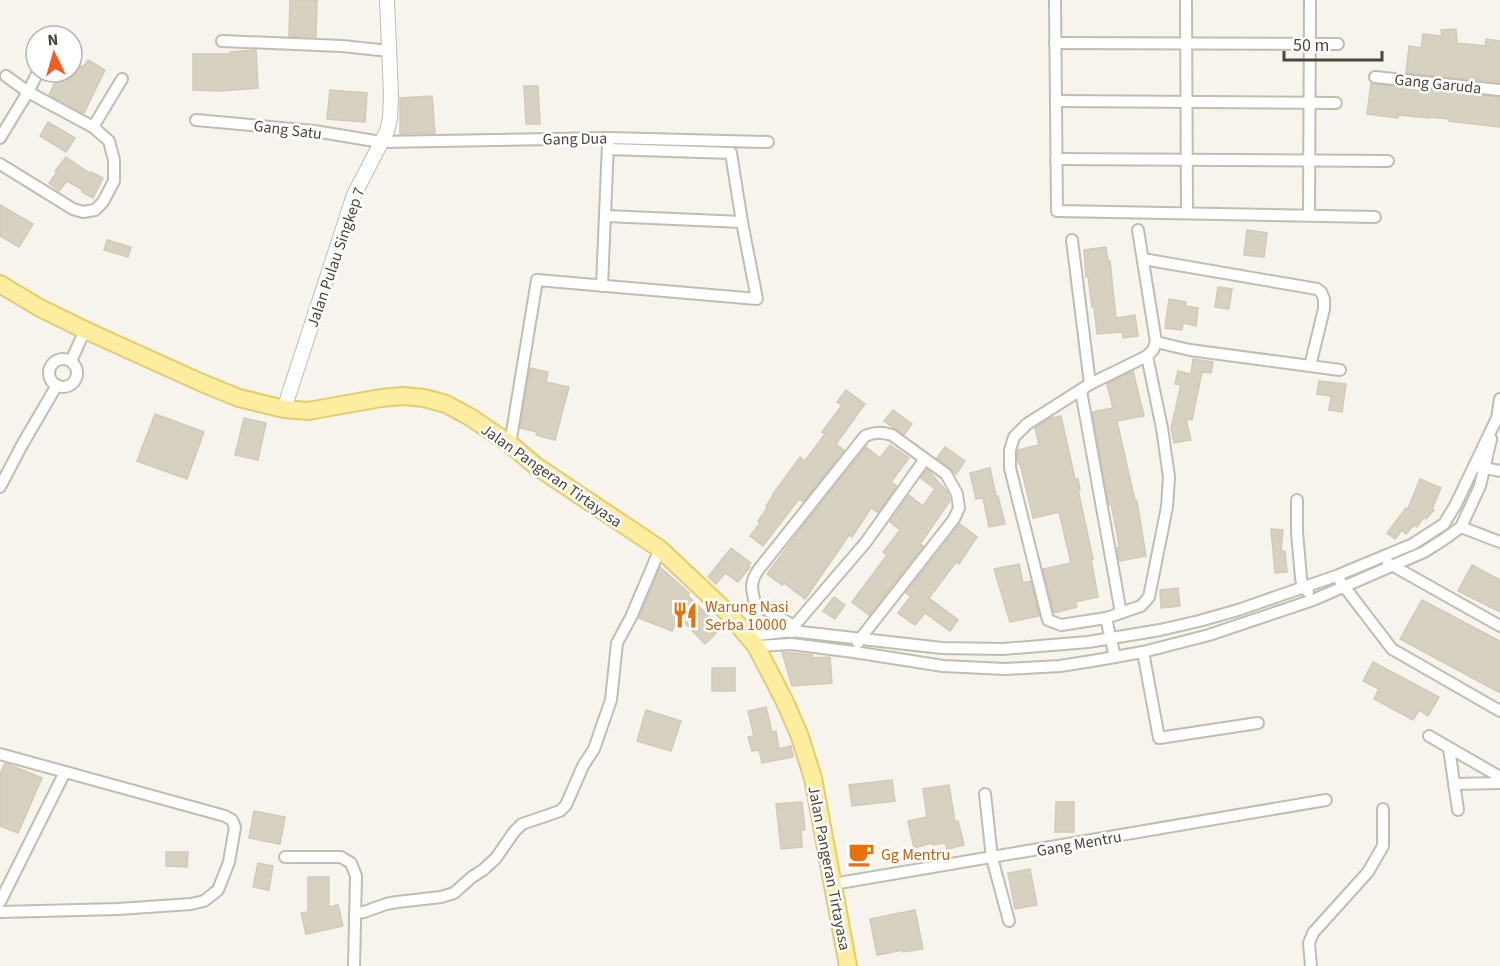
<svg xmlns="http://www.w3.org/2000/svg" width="1500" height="966" font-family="'Source Sans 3',sans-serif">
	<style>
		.building { fill: #d7d1c2; stroke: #d2cab5; stroke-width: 1.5 }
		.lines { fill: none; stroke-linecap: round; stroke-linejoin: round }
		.minor-casing { stroke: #c1bdaf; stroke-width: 14 }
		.tertiary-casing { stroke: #c1bdaf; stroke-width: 16 }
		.primary-casing { stroke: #e2cd6e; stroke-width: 20 }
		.minor { stroke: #fff; stroke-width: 10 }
		.tertiary { stroke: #fff; stroke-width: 14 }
		.primary { stroke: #fced9f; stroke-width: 16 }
		.labels { text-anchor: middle; stroke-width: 5; stroke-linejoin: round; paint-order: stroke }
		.street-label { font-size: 16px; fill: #4a463a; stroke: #fff }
		.food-label { font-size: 16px; fill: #c56008; stroke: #fff; text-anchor: start }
	</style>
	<rect width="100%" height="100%" fill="#f6f4ec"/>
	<g class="building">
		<path d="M290,0H317L316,37L289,36Z"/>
		<path d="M1456,29L1457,43L1485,46L1486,39L1500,41V82L1406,73L1409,46L1421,48L1423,34L1442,36L1441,30Z"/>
		<path d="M256,50L258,88L220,91L193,90V54H230V52Z"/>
		<path d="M88,60L105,70L84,113L49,95L60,72L72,78V61L83,67Z"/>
		<path d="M1371,83L1500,97V127L1449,121V119L1429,117V118L1398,115V118L1367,114Z"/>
		<path d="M524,86H538L540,124H526Z"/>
		<path d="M330,90L367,93L365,122L327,119Z"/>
		<path d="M432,96L435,133L400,134V98Z"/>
		<path d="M48,122L75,138L66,152L40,136Z"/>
		<path d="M66,157L91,174V172L103,178L93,198L82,192L83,190L67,181L59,191L49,183L57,172L55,171Z"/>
		<path d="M0,205L33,224L19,247L0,236Z"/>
		<path d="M1247,230L1267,233L1264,257L1244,255Z"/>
		<path d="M107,240L131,247L128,257L104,250Z"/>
		<path d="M1106,247L1108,261H1110L1116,318L1135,315L1138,336L1123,338L1122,332L1097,334L1094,307H1092L1088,276L1086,277L1084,250Z"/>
		<path d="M1218,287L1232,289L1229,309L1215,307Z"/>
		<path d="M1169,299L1186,302L1185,306L1198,308L1196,326L1183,323L1182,330L1165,328Z"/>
		<path d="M1193,359L1213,362L1211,373L1202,372L1192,420L1186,419L1191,440L1174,443L1171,428L1181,385L1175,384L1178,371L1191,374Z"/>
		<path d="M530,368L548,372L546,382L569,387L555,440L536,435L537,432L520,428Z"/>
		<path d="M1133,371L1144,416L1117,421L1135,501H1137L1146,556L1119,561L1117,548H1119L1117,533L1111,504L1109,505L1092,412L1113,408L1107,384Z"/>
		<path d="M1319,381L1346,384L1342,412L1329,410L1331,396L1317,394Z"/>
		<path d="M846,390L865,404L836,444L844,450L803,502L799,499L763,546L750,536L760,523L758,521L768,507L766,506L774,494H773L800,457L805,461L825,434L822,432L842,405L837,402Z"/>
		<path d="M893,410L912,424L904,435L884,421Z"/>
		<path d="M155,414L204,432L187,479L137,461Z"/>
		<path d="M1061,416L1075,479H1078L1080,490H1078L1093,559H1091L1098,597L1075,602L1077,607L1054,613L1043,569L1071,563L1059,512L1033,518L1020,463L1019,464L1017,458V451L1018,450L1039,445L1035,428L1051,418Z"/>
		<path d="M244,418L266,423L258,460L235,455Z"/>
		<path d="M890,445L909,458L891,482L897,486L878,513L871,508L852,537L849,535L805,599L784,583L782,585L767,574L800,530L866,447L880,458Z"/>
		<path d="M945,447L965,461L956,474L950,468L937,458Z"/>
		<path d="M990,468L996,496H998L1005,524L989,527L983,498L976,499L970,473Z"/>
		<path d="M927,469L947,492L950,501L920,544L923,546L869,615L852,602L887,555L883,552L900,530L890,522L909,495L923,506L935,489L921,478Z"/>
		<path d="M1420,479L1441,488L1432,509L1434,510L1426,519L1424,517L1417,527L1414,525L1406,534L1402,530L1395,539L1387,533L1406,508L1408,509Z"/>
		<path d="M960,524L977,537L959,564L956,562L929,598L958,620L950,631L925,613L915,625L898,613L911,596L906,593Z"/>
		<path d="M1271,529L1283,530L1281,551H1285L1287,572L1275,573Z"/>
		<path d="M731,548L751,563L748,566L750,567L738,582L725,573L716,584L708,577Z"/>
		<path d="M1019,564L1023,583L1031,581L1039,616L1010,622L994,569Z"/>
		<path d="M1472,565L1500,580V612L1458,591Z"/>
		<path d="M660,567L689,593L688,596L721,628L705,644L679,617L672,631L639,618Z"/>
		<path d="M1178,588L1180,606L1161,608L1160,590Z"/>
		<path d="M834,597L845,605L835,619L823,611Z"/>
		<path d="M1422,600L1500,641V693L1400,639Z"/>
		<path d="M782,652L812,655V658L830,657L832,683L792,686Z"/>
		<path d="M1373,662L1439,697L1428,716L1419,710L1413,720L1374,699L1379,689L1363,681Z"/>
		<rect x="712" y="668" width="23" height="23"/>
		<path d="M766,707L772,732L776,731L779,749L791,746L793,757L762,763L759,750L752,751L748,737L754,736L748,711Z"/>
		<path d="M646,710L681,721L671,751L637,741Z"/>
		<path d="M5,763L42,778L18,833L0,826V774Z"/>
		<path d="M892,780L895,801L852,806L849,785Z"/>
		<path d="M949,785L955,822L958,821L964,845L947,849L945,843L933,845L932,843L914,848L908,821L927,817L923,789Z"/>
		<path d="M802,802L805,830H801L802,847L781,849L776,804Z"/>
		<path d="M1056,802H1074V832H1055Z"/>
		<path d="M254,811L285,817L280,844L249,838Z"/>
		<path d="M166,852H188L187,867L166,866Z"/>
		<path d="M258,863L273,866L269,890L253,887Z"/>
		<path d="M1030,869L1037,905L1015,909L1008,873Z"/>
		<path d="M308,877H329V907L338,905L343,926L306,934L301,913L308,912Z"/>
		<path d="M915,910L923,949L903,952V950L877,955L870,919Z"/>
	</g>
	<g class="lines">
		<g class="minor-casing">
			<g id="minor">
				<path d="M1055,0L1057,211L1375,217"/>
				<path d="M1186,0L1187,213"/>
				<path d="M222,41L342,46L389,51"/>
				<path d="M1055,43L1338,44"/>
				<path d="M1375,77L1500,90"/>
				<path d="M1056,101L1336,103"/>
				<path d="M196,120L314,131L381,142L609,138L768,142"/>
				<path d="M93,127L122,79"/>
				<path d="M0,138L28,92L38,72"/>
				<path d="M1056,159L1388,161"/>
				<path d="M0,164L73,209L83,212L95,210L103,202L114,181V160L109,141L93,127L28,92L6,76"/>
				<path d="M1309,215L1310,0"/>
				<path d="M606,216L742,222"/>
				<path d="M1138,230L1156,342"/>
				<path d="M1072,240L1090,384"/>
				<path d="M1143,259L1317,289L1321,292L1324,299V309L1310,366"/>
				<path d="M602,286L608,144"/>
				<path d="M1147,356L1162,428L1169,477L1167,507L1149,597L1141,606L1106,618L1061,625L1048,620L1010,468V450L1014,437L1027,424L1090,384L1147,356L1153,350L1156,342L1190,350L1340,370"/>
				<circle cx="63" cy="373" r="14"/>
				<path d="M71,361L85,330"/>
				<path d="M1081,391L1121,613"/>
				<path d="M510,444L537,280L757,299L742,222L731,153L608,149"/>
				<path d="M1480,467L1500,471"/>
				<path d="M0,487L22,445L57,385"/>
				<path d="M1297,500V532L1301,578L1302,584L1308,592"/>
				<path d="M1461,527L1500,542"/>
				<path d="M1388,563L1500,626"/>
				<path d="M1340,581L1392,649L1500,711"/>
				<path d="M1106,618L1115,657"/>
				<path d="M794,626L755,603C751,587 750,582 759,569L865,436C875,432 881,432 892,435L946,474L957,494L959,508L954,519L860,639L858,643"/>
				<path d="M792,632L794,626L866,542L925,459"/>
				<path d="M748,636L792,631L942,648L1003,649L1088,642L1160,630L1199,621L1238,610L1336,576L1413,544L1444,524L1456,504L1497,418L1500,399"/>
				<path d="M756,646L791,644L854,652L943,666L1005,669L1060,666L1092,661L1143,652L1209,635L1313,600L1424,552L1443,540L1461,527L1480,486L1491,439"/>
				<path d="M1143,652L1159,738L1258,723"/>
				<path d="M1429,736L1500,777"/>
				<path d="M1449,748L1458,810"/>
				<path d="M0,754L225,816L232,820L235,827L229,862L218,890L204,901L191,904L118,909L0,912"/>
				<path d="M1454,784L1500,783"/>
				<path d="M985,794L992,858L1009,921"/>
				<path d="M285,857H341L351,863L356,876L354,966"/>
				<path d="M833,884L1326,800"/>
				<path d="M0,902L65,772"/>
				<path d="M355,913L364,912L386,904L397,902L441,897L454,893L472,877L483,870L496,858L514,832L522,824L560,811L566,805L583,766L594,749L611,700L617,643L631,617L660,549"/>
				<path d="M1311,966L1309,943L1313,933L1368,872L1383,846V809"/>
			</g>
		</g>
		<g class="tertiary-casing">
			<path id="tertiary" d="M284,409L354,195L387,131L390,118L391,95L387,0"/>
		</g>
		<g class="primary-casing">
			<path id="primary" d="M0,284L40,308L85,330L202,383L239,398L284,409L308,411L381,398L403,396L424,398L446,404L470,417L510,444L536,466L660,549L729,614L756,646L784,700L799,734L813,778L848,966"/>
		</g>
		<use href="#minor" class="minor"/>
		<use href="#tertiary" class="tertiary"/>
		<use href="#primary" class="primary"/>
	</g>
	<defs>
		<g id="restaurant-bare" transform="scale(2.07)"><path d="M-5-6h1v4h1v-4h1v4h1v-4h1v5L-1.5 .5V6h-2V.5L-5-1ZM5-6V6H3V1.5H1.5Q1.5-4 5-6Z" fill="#e8710a" stroke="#fff" stroke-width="2.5" paint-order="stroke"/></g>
		<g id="cafe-bare" transform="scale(2.07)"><path d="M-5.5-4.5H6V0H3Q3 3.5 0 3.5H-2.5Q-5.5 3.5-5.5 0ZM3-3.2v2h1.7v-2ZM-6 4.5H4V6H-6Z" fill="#e8710a" stroke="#fff" stroke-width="2.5" paint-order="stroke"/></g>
	</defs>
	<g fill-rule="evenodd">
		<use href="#restaurant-bare" x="685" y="615"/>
		<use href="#cafe-bare" x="861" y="854"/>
	</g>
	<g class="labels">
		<g class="street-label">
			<text transform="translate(1438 83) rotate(6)" y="6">Gang Garuda</text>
			<text transform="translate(288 129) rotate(7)" y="6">Gang Satu</text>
			<text transform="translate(575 138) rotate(-1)" y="6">Gang Dua</text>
			<text transform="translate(335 257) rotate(-71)" y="6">Jalan Pulau Singkep 7</text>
			<text transform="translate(552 475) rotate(35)" y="6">Jalan Pangeran Tirtayasa</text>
			<text transform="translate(1079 843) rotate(-10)" y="6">Gang Mentru</text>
			<text transform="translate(830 868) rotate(79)" y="6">Jalan Pangeran Tirtayasa</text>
		</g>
		<g class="food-label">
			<text x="705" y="612">Warung Nasi<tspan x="705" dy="18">Serba 10000</tspan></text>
			<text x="881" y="860">Gg Mentru</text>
		</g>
	</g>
	<g transform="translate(54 54) rotate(355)"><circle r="28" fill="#ffffff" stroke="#b7b5b0" stroke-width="1.5"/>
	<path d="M0-4.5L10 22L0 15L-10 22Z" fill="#f55c24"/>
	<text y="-9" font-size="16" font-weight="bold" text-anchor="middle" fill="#4a463a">N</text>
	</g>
	<path d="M1284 51v9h98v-9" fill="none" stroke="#4a463a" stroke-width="3"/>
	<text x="1293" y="51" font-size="18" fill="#4a463a" stroke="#ffffff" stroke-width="4.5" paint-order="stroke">50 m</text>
</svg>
